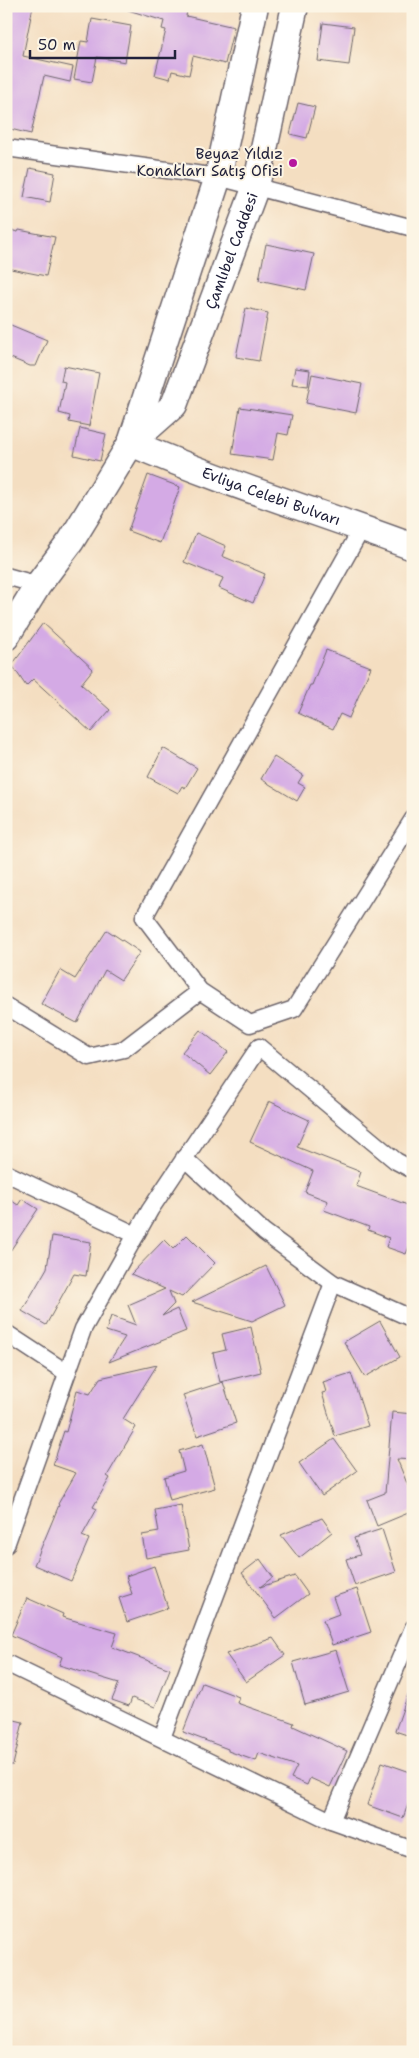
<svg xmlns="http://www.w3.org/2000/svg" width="419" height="2058" font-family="'Shantell Sans',sans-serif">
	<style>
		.building { fill: #d4aae5 }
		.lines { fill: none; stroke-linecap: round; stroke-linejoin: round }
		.street-casing { stroke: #6c646a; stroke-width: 19 }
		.primary-casing { stroke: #6c646a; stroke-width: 29 }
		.street { stroke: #fff; stroke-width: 16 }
		.primary { stroke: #fff; stroke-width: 26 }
		.poi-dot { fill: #b5179e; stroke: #fcf5e5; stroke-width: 2 }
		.labels { text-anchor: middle; stroke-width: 4; stroke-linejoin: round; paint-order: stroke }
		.poi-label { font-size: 15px; fill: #22223b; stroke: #fcf5e5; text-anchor: end }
		.street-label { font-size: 15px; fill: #22223b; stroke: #fcf5e5 }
	</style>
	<rect width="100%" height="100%" fill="#fcf5e5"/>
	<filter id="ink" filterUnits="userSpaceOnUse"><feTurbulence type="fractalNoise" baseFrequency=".02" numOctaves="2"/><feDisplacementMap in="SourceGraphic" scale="10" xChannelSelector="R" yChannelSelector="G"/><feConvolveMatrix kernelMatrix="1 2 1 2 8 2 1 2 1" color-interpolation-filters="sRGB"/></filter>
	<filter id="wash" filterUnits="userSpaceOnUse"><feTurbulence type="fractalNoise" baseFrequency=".0096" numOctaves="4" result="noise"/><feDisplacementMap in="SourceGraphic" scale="20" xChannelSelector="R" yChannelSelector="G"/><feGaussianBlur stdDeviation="1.12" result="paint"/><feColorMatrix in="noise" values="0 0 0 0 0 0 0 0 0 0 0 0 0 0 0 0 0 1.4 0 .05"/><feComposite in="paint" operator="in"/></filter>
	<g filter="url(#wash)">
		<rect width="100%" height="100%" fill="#f4dec1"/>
		<g id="blocks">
			<g class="building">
				<path d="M6,6H33L23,56L73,67L70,82L44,76L31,134L6,128Z"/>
				<path d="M128,6H188L186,16L234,27L225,64L193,56L189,75L172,71L170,79L155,75L166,30L162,29L164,21L128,10Z"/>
				<path d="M92,19L131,26L125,62L97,57L92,82L74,79L81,41L88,42Z"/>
				<path d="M323,23L354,27L349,65L318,61Z"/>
				<path d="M298,103L315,107L307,138L290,134Z"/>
				<path d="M30,168L55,173L50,202L24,197Z"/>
				<path d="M6,229L18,232L19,230L55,237L46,276L6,268Z"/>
				<path d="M266,244L314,254L306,290L259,280Z"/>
				<path d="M246,308L268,313L259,361L236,357Z"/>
				<path d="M6,323L47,340L36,366H30L6,356Z"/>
				<path d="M64,366L99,373L89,426L69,422L70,416L59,413L65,382L61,381Z"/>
				<path d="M295,368L310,370L308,386L292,384Z"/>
				<path d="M312,374L362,384L356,413L306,403Z"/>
				<path d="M240,407L292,415L288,435L278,433L273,460L232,454Z"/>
				<path d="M80,428L106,434L100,461L74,455Z"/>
				<path d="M148,475L180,487L160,543L128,531Z"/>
				<path d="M196,533L226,546L222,556L265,574L253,603L219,588L223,578L184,562Z"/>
				<path d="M43,623L93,669L81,684L110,710L91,732L33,679L26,686L12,665Z"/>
				<path d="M326,650L371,667L349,718L340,714L333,729L298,713L310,685H312Z"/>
				<path d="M163,748L197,768L185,788L182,786L178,793L148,777Z"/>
				<path d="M274,757L303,775L298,783L305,787L297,801L261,779Z"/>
				<path d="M107,930L140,952L121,980L105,970L77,1023L41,1004L60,970L75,979Z"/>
				<path d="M200,1030L228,1052L210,1075L182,1052Z"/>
				<path d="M269,1101L309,1120L297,1147L361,1172L356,1186L413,1207V1237L406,1254L386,1247L389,1238L368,1230L369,1227L324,1210L328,1201L305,1192L313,1171L250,1142Z"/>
				<path d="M6,1197L18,1205L22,1199L38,1209L6,1257Z"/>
				<path d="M187,1235L215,1263L182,1297L169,1291L174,1304L162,1316L177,1309L186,1331L109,1362L125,1337L106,1331L111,1316L136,1325L128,1305L165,1289L131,1274L164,1240L173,1249Z"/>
				<path d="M52,1236L91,1242L86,1276L74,1274L46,1325L22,1311L47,1268Z"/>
				<path d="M266,1266L285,1305L252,1321L192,1302Z"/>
				<path d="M380,1321L400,1357L365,1377L344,1342Z"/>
				<path d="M251,1327L261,1372L220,1382L213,1353L226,1350L222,1334Z"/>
				<path d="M157,1365L123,1419L136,1427L107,1476L110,1478L93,1507L97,1509L82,1536L89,1539L71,1581L34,1565L59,1505L58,1504L76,1473L53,1465L64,1431L66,1432L77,1390L90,1394L100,1378Z"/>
				<path d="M351,1373L368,1426L335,1436L322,1393L326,1392L323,1382Z"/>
				<path d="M223,1382L236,1423L197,1436L183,1395Z"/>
				<path d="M392,1412L413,1414V1460L397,1459L413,1498V1511L377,1526L367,1500L385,1493Z"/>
				<path d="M334,1439L357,1471L322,1496L299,1463Z"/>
				<path d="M203,1444L215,1488L170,1500L164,1477L184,1471L179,1451Z"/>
				<path d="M181,1505L189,1550L146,1558L142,1535L159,1532L155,1510Z"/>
				<path d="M322,1518L332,1532L299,1558L281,1535Z"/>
				<path d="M382,1529L396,1572L355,1586L346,1559L360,1555L354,1538Z"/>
				<path d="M260,1559L273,1577L260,1587L295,1576L308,1594L276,1618L242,1573Z"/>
				<path d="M154,1566L168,1608L127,1622L119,1598L132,1594L126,1576Z"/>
				<path d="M357,1589L371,1632L332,1645L323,1620L339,1614L333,1597Z"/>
				<path d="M27,1598L63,1614L62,1617L117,1633L112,1647L170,1669L155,1707L132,1698L129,1706L112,1700L119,1683L59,1665L62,1657L11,1635Z"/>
				<path d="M273,1638L285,1655L246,1682L226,1654Z"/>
				<path d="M336,1650L349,1692L305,1705L293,1662Z"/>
				<path d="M202,1683L239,1697L237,1703L294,1723L293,1726L347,1751L330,1787L310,1778L307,1785L291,1778L297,1766L259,1753L256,1761L228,1751V1749L183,1732Z"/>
				<path d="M411,1686H413V1737L395,1731Z"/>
				<path d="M6,1718L23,1722L13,1765H6Z"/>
				<path d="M382,1762L413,1773V1791L403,1818L367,1805Z"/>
			</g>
		</g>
	</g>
	<g filter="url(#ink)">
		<use href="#blocks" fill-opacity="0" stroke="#6c646a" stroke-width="1"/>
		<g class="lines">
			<g class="street-casing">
				<g id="street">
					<path d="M6,148L218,177L413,228"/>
					<path d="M362,528L144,917L200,991L250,1024L294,1009L413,819"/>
					<path d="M6,576L38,585"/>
					<path d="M6,1006L89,1057L124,1049L200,991"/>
					<path d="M184,1158L264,1232L333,1283L413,1319"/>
					<path d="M6,1173L136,1235"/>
					<path d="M6,1333L67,1373"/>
					<path d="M6,1545L83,1329L150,1210L259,1047L396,1161L413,1170"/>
					<path d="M6,1663L331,1821L413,1850"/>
					<path d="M162,1738L333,1283"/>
					<path d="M331,1821L413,1628"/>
				</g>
			</g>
			<g class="primary-casing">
				<g id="primary">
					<path id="s1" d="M131,443L174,405L256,186L295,6"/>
					<path id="s2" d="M131,443C223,483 319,512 413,547"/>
					<path d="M6,637L38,585L71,541L131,443L218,177L255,6"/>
				</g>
			</g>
			<use href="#street" class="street"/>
			<use href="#primary" class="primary"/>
		</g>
	</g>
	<circle class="poi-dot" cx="293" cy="163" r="5"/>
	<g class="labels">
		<g class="poi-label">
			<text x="283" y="159">Beyaz Yıldız<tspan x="283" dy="17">Konakları Satış Ofisi</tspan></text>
		</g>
		<g class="street-label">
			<text dy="5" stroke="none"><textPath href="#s1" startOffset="222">Çamlıbel Caddesi</textPath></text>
			<text dy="5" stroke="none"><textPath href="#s2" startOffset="150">Evliya Celebi Bulvarı</textPath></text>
		</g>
	</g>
	<rect width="419" height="2058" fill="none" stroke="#fcf5e5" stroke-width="25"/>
	<path d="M30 50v8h145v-8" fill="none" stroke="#22223b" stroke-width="2.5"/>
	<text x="38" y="50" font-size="15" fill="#22223b" stroke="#fcf5e5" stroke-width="4" paint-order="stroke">50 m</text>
</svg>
